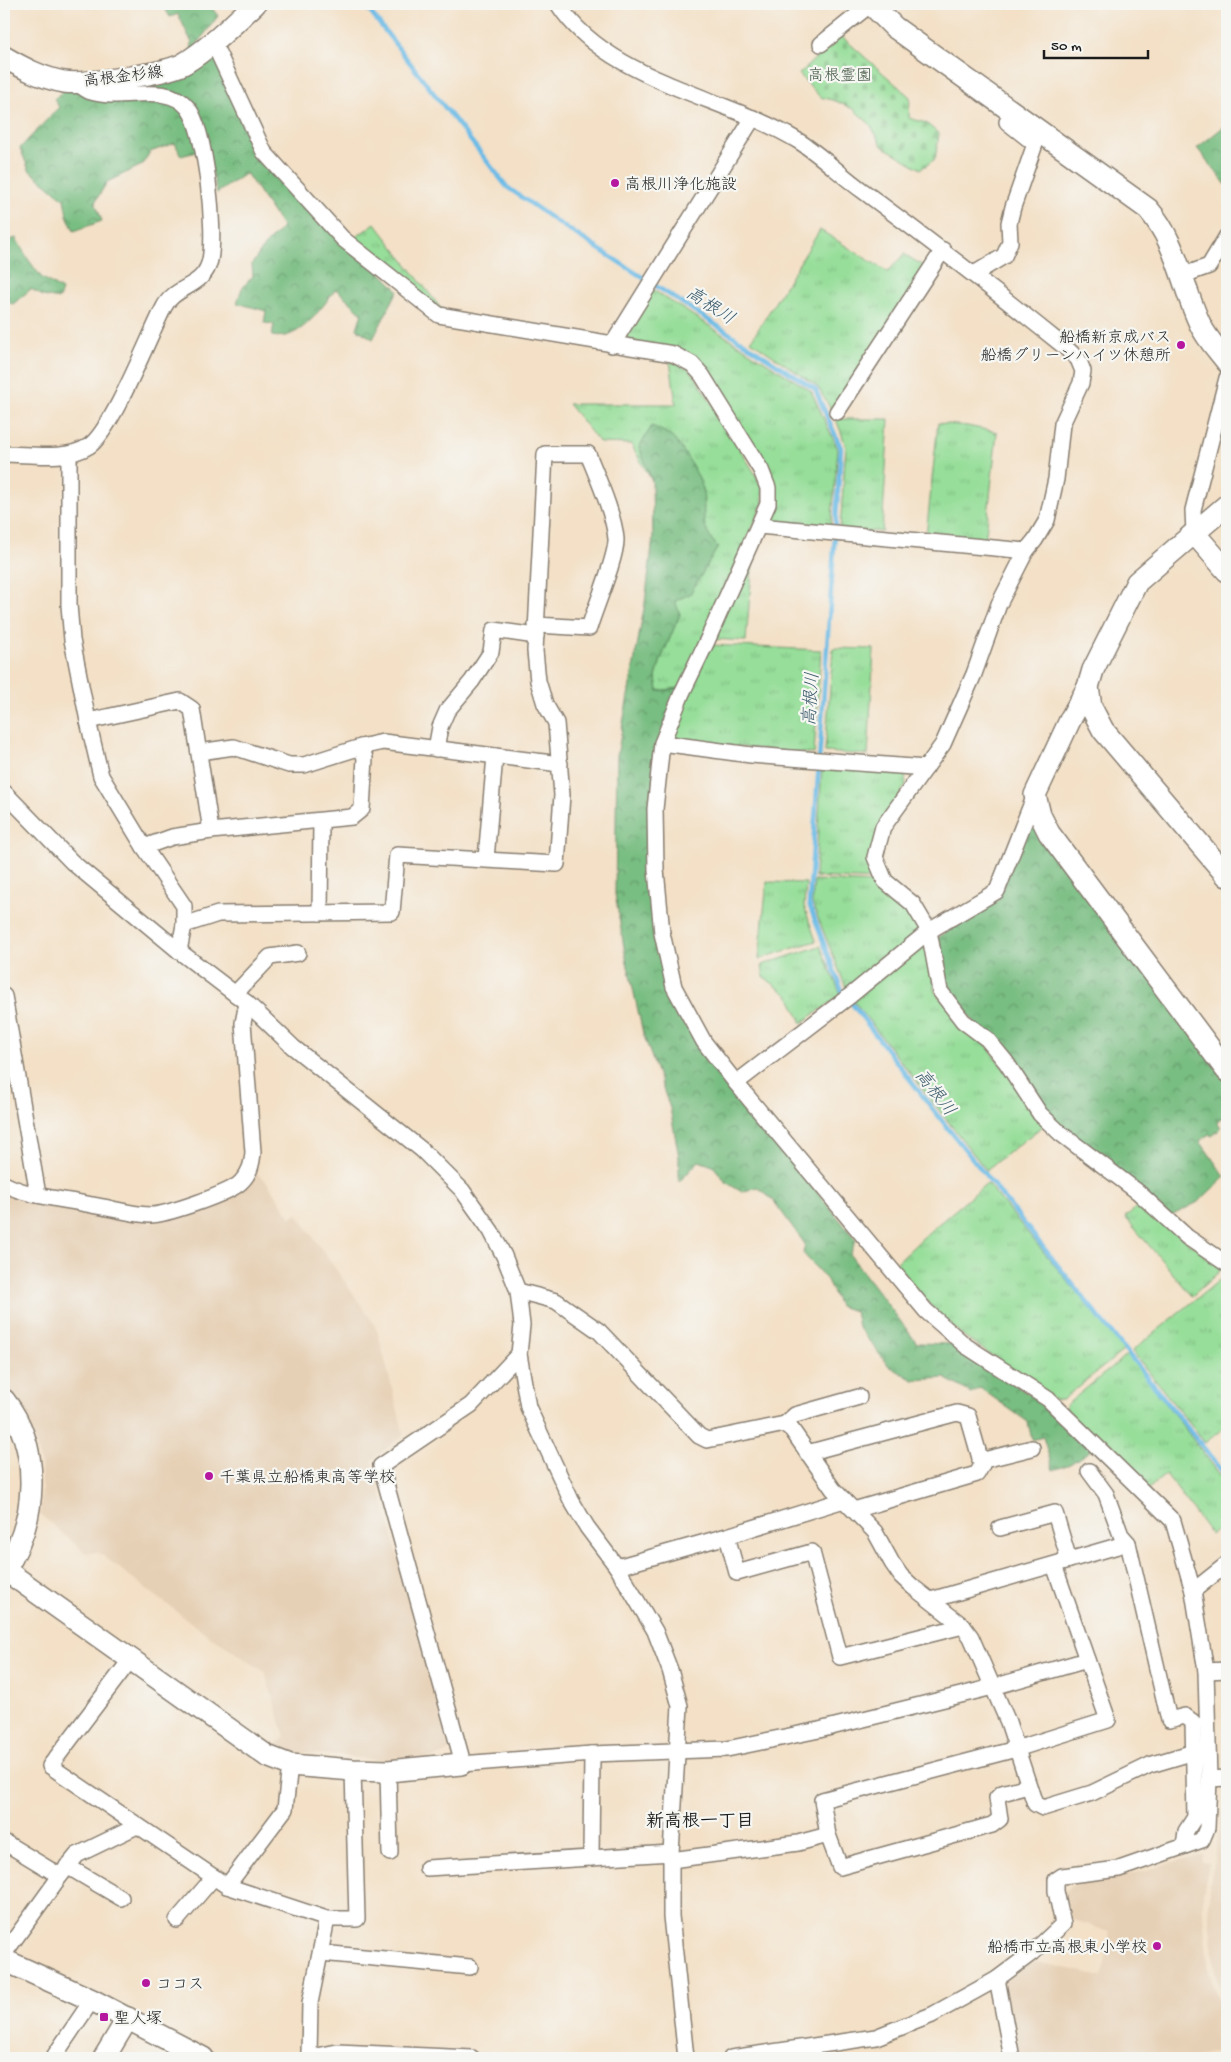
<svg xmlns="http://www.w3.org/2000/svg" width="1231" height="2062" font-family="'Gochi Hand','Klee One',sans-serif">
	<style>
		.built { fill: #e6d0b5 }
		.grass { fill: url(#grass-tufts); stroke: #597d5a }
		.forest { fill: url(#forest-crowns); stroke: #4a6c4e }
		.cemetery { fill: url(#cemetery-stones); stroke: #597d5a }
		.lines { fill: none; stroke-linecap: round; stroke-linejoin: round }
		.stream { stroke: #6bbbe6; stroke-width: 4.5 }
		.street-casing { stroke: #887e71; stroke-width: 18 }
		.secondary-casing { stroke: #887e71; stroke-width: 24 }
		.street { stroke: #fff; stroke-width: 15 }
		.secondary { stroke: #fff; stroke-width: 21 }
		.poi-dot { fill: #b5179e; stroke: #f6f6f2; stroke-width: 2 }
		.labels { text-anchor: middle; stroke-width: 4.5; stroke-linejoin: round; paint-order: stroke }
		.park-label { font-size: 16px; fill: #415642; stroke: #f6f6f2 }
		.street-label { font-size: 16px; fill: #1c1c1c; stroke: #f6f6f2 }
		.poi-label { font-size: 16px; fill: #1c1c1c; stroke: #f6f6f2; text-anchor: start }
		.water-label { font-size: 18px; font-style: italic; fill: #3c5c6d; stroke: #f6f6f2 }
		.neighbourhood-label { font-size: 18px; font-weight: bold; fill: #1c1c1c; stroke: #f6f6f2 }
	</style>
	<defs>
		<pattern id="grass-tufts" width="24" height="20" patternUnits="userSpaceOnUse" patternTransform="scale(1.25)"><rect width="24" height="20" fill="#96de99"/><path d="M3 7l-1-3M5 7V3M7 7l1-3M15 17l-1-3M17 17v-4M19 17l1-3" fill="none" stroke="#81be83"/></pattern>
		<pattern id="forest-crowns" width="20" height="18" patternUnits="userSpaceOnUse" patternTransform="scale(1.25)"><rect width="20" height="18" fill="#78bd81"/><path d="M2 6a3 3 0 1 1 6 0M12 15a3 3 0 1 1 6 0" fill="none" stroke="#629969"/></pattern>
		<pattern id="cemetery-stones" width="16" height="16" patternUnits="userSpaceOnUse" patternTransform="scale(1.25)"><rect width="16" height="16" fill="#96de99"/><path d="M2 7V4a2 2 0 0 1 4 0v3zM10 15v-3a2 2 0 0 1 4 0v3z" fill="#81be83"/></pattern>
	</defs>
	<rect width="100%" height="100%" fill="#f6f6f2"/>
	<filter id="ink" filterUnits="userSpaceOnUse"><feTurbulence type="fractalNoise" baseFrequency=".02" numOctaves="2"/><feDisplacementMap in="SourceGraphic" scale="10" xChannelSelector="R" yChannelSelector="G"/><feConvolveMatrix kernelMatrix="1 2 1 2 8 2 1 2 1" color-interpolation-filters="sRGB"/></filter>
	<filter id="wash" filterUnits="userSpaceOnUse"><feTurbulence type="fractalNoise" baseFrequency=".0096" numOctaves="4" result="noise"/><feDisplacementMap in="SourceGraphic" scale="20" xChannelSelector="R" yChannelSelector="G"/><feGaussianBlur stdDeviation="1.12" result="paint"/><feColorMatrix in="noise" values="0 0 0 0 0 0 0 0 0 0 0 0 0 0 0 0 0 1.4 0 .05"/><feComposite in="paint" operator="in"/></filter>
	<g filter="url(#wash)">
		<rect width="100%" height="100%" fill="#f3e0c6"/>
		<g class="built">
			<path d="M255,1172L267,1182L291,1218L297,1214L373,1322L378,1333L404,1435L372,1460L450,1750L440,1756L398,1763L338,1755L293,1753L272,1747L285,1737L265,1672L201,1630L98,1552L86,1553L40,1514L42,1488L41,1465L35,1441L23,1410L4,1383V1195L79,1211L151,1223L235,1195Z"/>
			<path d="M1227,1810V2006L1215,1972L1209,1916V1889L1223,1810Z"/>
			<path d="M1204,1853L1202,1862L1209,1863L1203,1892V1916L1209,1972L1227,2028V2040L1222,2050L1193,2058H1017L1003,1983L1032,1961L1103,1976L1110,1932L1071,1919L1064,1893L1070,1886L1140,1872Z"/>
		</g>
		<g class="grass">
			<path d="M375,223L442,310L352,240Z"/>
			<path d="M820,230L888,272L904,254L925,267L832,411L817,386L751,341Z"/>
			<path d="M653,290L811,391L838,449L831,528L766,522L773,501L708,374L621,341Z"/>
			<path d="M670,361L690,370L698,381L754,472L762,488L763,503L680,688L658,691L656,677L661,659L680,614L674,601L709,537L702,518L703,488L639,447L652,481L631,444L600,443L568,404H676Z"/>
			<path d="M836,419H889L882,532L840,529L846,446Z"/>
			<path d="M938,423L967,426L997,432L985,543L926,536Z"/>
			<path d="M754,546L746,641L713,639Z"/>
			<path d="M711,645L821,650L814,754L731,746L670,737Z"/>
			<path d="M833,648L874,649L868,755L825,752Z"/>
			<path d="M822,766L902,771L905,774L906,785L880,824L877,880L815,877Z"/>
			<path d="M814,880L877,883L904,909L922,934L847,990L812,903Z"/>
			<path d="M767,882L806,883L804,906L816,941L759,959Z"/>
			<path d="M927,944L936,994L985,1043L1044,1125L986,1170L852,999Z"/>
			<path d="M820,946L841,995L802,1023L789,996L764,977L762,965Z"/>
			<path d="M987,1183L1124,1350L1062,1400H1055L961,1334L930,1305L895,1264L929,1232Z"/>
			<path d="M1141,1204L1222,1269L1192,1296L1125,1217Z"/>
			<path d="M1227,1274V1425L1205,1443L1132,1351Z"/>
			<path d="M1128,1354L1227,1484V1528L1224,1524L1211,1535L1166,1474L1147,1490L1066,1411V1405L1071,1401Z"/>
		</g>
		<g class="forest">
			<path d="M162,4H209L218,16L191,52L192,43L178,14L170,17Z"/>
			<path d="M214,52L262,156L398,290L373,339L357,329L362,313L336,289C321,308 300,342 272,336L274,324L264,323L266,311L237,303L242,288L253,276L252,264L265,245L283,227L246,173L217,193L207,149L181,156L175,143L150,152L142,165L107,182L95,202L102,221L74,231L67,215L64,199L29,170L20,148L59,107L54,99L67,88Z"/>
			<path d="M1227,124V186L1197,148Z"/>
			<path d="M16,238L28,259L41,277L62,290L59,299L43,296L31,289L13,304L4,301V242Z"/>
			<path d="M652,426C657,429 664,431 669,435C680,442 701,478 703,490C706,516 698,526 718,547L690,594L675,601L680,614L661,659L656,677L658,691L680,688L649,815L670,990L732,1087L856,1240L850,1255L917,1343L951,1344L1059,1413L1091,1450L1070,1464L1053,1470L1043,1437L1032,1440L1028,1422L980,1388L971,1393L945,1378L913,1380L889,1366L858,1327L855,1311L839,1306L827,1280L803,1253L805,1244L773,1200L757,1187L742,1192L727,1183L713,1166L699,1161L679,1182V1157L670,1108L643,1033L625,953L615,894L617,756L645,603L653,538L652,481L639,447Z"/>
			<path d="M1028,824L1035,825L1227,1081V1114L1217,1121L1221,1128L1212,1136L1209,1134L1200,1141L1225,1177L1198,1202L1171,1216L1044,1112L948,988L943,954L937,938L998,900Z"/>
		</g>
		<path class="cemetery" d="M840,35L910,97L909,118L926,123L939,134L935,159L921,169L882,146L870,124L853,109L836,101L820,97L799,74Z"/>
		<g class="lines">
			<path class="stream" d="M364,4L507,187L557,222L815,389L841,448L809,904L842,991L931,1107L1227,1477"/>
		</g>
	</g>
	<g filter="url(#ink)">
		<g class="lines">
			<g class="street-casing">
				<g id="street">
					<path d="M558,4C607,81 726,96 800,142C822,156 842,176 863,191C932,242 999,294 1066,348L1078,359L1083,371L1081,383L1062,424L1056,479L1047,520L1035,540L1026,551L999,604L974,674L943,744L883,827L875,857L885,881L913,904L929,931L940,991L963,1021L987,1039L1006,1062L1040,1114L1060,1133L1138,1192L1187,1237L1227,1264"/>
					<path d="M213,42L264,152L343,239L439,315L673,354L692,364L702,375L761,470L768,488V504L707,641L682,693L662,743L655,809L656,870L662,933L674,987L704,1042L736,1083L926,1311L966,1346L1048,1399L1173,1521L1193,1591L1206,1671L1209,1779L1207,1828L1202,1840L1119,1869L1062,1876L1056,1880V1891L1063,1924L1033,1952L997,1979L932,2015L876,2037L731,2058"/>
					<path d="M821,44L871,4"/>
					<path d="M974,274L1004,256L1010,242L1009,223L1013,207L1035,144L1007,122L1014,112"/>
					<path d="M1181,276L1209,266L1227,236"/>
					<path d="M612,345L753,118"/>
					<path d="M837,412L943,250"/>
					<path d="M4,454C30,454 66,461 89,446C112,431 149,336 164,307C175,285 204,288 210,260C216,230 206,131 188,108C167,81 121,102 91,92C86,91 80,85 75,82"/>
					<path d="M69,455V605L72,640L88,721L101,776L144,847L184,906V925L179,951"/>
					<path d="M759,526L1026,551"/>
					<path d="M1194,533L1193,510L1227,378"/>
					<path d="M88,721L180,701L192,709L211,831"/>
					<path d="M662,743L751,755L926,768"/>
					<path d="M361,747L383,742L560,764"/>
					<path d="M436,749L440,727L447,711L472,681L491,652L494,630L536,636"/>
					<path d="M4,792L72,862L179,951L247,1003L293,1047L422,1150L462,1190L491,1231L504,1256L518,1291L522,1325L519,1354L528,1407L571,1500L587,1527L617,1567L655,1631L670,1670L680,1706L671,1853V1916L686,2058"/>
					<path d="M144,847L172,837L211,831L352,817L362,809L365,758L361,747L304,765H289L234,747L199,752"/>
					<path d="M486,859L495,756"/>
					<path d="M320,913L321,821"/>
					<path d="M184,925L218,914L392,912L397,855L557,864L562,795L556,723L545,704L538,681L535,651L545,454H588C597,477 614,514 616,539C617,556 595,608 589,628L536,625"/>
					<path d="M235,994L270,957L298,953"/>
					<path d="M4,996L38,1195"/>
					<path d="M736,1083L851,995L929,931L997,891L1035,795"/>
					<path d="M4,1184C30,1197 63,1199 92,1205C111,1208 130,1214 149,1215C163,1216 231,1193 241,1182C250,1173 252,1164 253,1152L243,1023L247,1003"/>
					<path d="M518,1291L556,1301L599,1331L699,1436L707,1440L785,1424L792,1430L833,1489L875,1532L892,1563L901,1576L913,1587L963,1626L971,1637L1008,1722L1035,1804L1043,1808L1092,1793L1150,1765L1194,1752"/>
					<path d="M519,1354L471,1405L381,1466L461,1756V1764L592,1754L727,1749L819,1730L993,1687L1087,1660"/>
					<path d="M785,1424L795,1415L859,1397"/>
					<path d="M807,1453L957,1413L968,1416L982,1465L977,1474L854,1510"/>
					<path d="M980,1461L1032,1448"/>
					<path d="M1089,1471L1106,1494L1121,1535L1128,1543"/>
					<path d="M1000,1528L1055,1513L1069,1560"/>
					<path d="M727,1536L844,1500"/>
					<path d="M617,1567L727,1536L737,1573L812,1552L840,1657L963,1626"/>
					<path d="M1193,1591L1227,1564"/>
					<path d="M931,1600L1128,1543L1169,1720L1185,1716L1193,1722L1195,1817L1186,1831L1184,1846"/>
					<path d="M131,1659L50,1766L227,1886L327,1919H357L353,1770"/>
					<path d="M1206,1671L1227,1670"/>
					<path d="M388,1771L390,1853"/>
					<path d="M1209,1779L1227,1778"/>
					<path d="M828,1835L822,1800L1016,1749L1108,1720L1054,1565"/>
					<path d="M4,1842L60,1876"/>
					<path d="M591,1858L592,1754"/>
					<path d="M671,1860L798,1843L828,1835L840,1867L992,1825L1000,1819L997,1798L1002,1793L1028,1786"/>
					<path d="M67,1866L121,1898"/>
					<path d="M427,1868L671,1853"/>
					<path d="M227,1886L285,1809L290,1765"/>
					<path d="M177,1920L214,1877"/>
					<path d="M321,1953L470,1967"/>
					<path d="M4,1954L60,1876L77,1855L137,1826"/>
					<path d="M997,1979L1012,2058"/>
					<path d="M309,2057L310,2003L327,1919"/>
					<path d="M53,2058L92,2000"/>
					<path d="M307,2058L337,2052L472,2058"/>
				</g>
			</g>
			<g class="secondary-casing">
				<g id="secondary">
					<path d="M871,4L894,27L1148,209C1177,242 1182,286 1200,324C1206,338 1218,350 1227,362"/>
					<path d="M4,57C23,68 42,78 64,82C85,85 167,74 185,63C211,47 233,24 255,4"/>
					<path d="M1227,505L1137,582L1093,670L1088,687L1091,707L1103,730L1227,876"/>
					<path d="M1194,533L1227,571"/>
					<path d="M1088,687L1071,718L1035,795L1040,815L1049,833L1227,1071"/>
					<path d="M4,1400C42,1448 38,1521 4,1571"/>
					<path d="M5,1570L267,1756L290,1765L353,1770L388,1771L461,1764"/>
					<path d="M4,1960L92,2000L203,2058"/>
					<path d="M104,2058L128,2018"/>
				</g>
			</g>
			<use href="#street" class="street"/>
			<use href="#secondary" class="secondary"/>
		</g>
	</g>
	<g class="poi-dot">
		<circle cx="615" cy="183" r="5"/>
		<circle cx="1181" cy="345" r="5"/>
		<circle cx="209" cy="1476" r="5"/>
		<circle cx="1157" cy="1946" r="5"/>
		<circle cx="146" cy="1983" r="5"/>
		<rect x="99" y="2012" width="10" height="10" rx="2.5"/>
	</g>
	<g class="labels">
		<g class="park-label">
			<text x="840" y="80">高根霊園</text>
		</g>
		<g class="street-label">
			<text transform="translate(123 75) rotate(-7)" y="6">高根金杉線</text>
		</g>
		<g class="poi-label">
			<text x="625" y="189">高根川浄化施設</text>
			<text x="1171" y="342" text-anchor="end">船橋新京成バス<tspan x="1171" dy="18">船橋グリーンハイツ休憩所</tspan></text>
			<text x="219" y="1482">千葉県立船橋東高等学校</text>
			<text x="1147" y="1952" text-anchor="end">船橋市立高根東小学校</text>
			<text x="156" y="1989">ココス</text>
			<text x="114" y="2023">聖人塚</text>
		</g>
		<g class="water-label">
			<text transform="translate(711 305) rotate(33)" y="6">高根川</text>
			<text transform="translate(810 699) rotate(-86)" y="6">高根川</text>
			<text transform="translate(936 1092) rotate(52)" y="6">高根川</text>
		</g>
		<g class="neighbourhood-label">
			<text x="700" y="1826">新高根一丁目</text>
		</g>
	</g>
	<rect width="1231" height="2062" fill="none" stroke="#f6f6f2" stroke-width="20"/>
	<path d="M1044 50v8h104v-8" fill="none" stroke="#1c1c1c" stroke-width="2.5"/>
	<text x="1051" y="50" font-size="15" fill="#1c1c1c" stroke="#f6f6f2" stroke-width="4" paint-order="stroke">50 m</text>
</svg>
